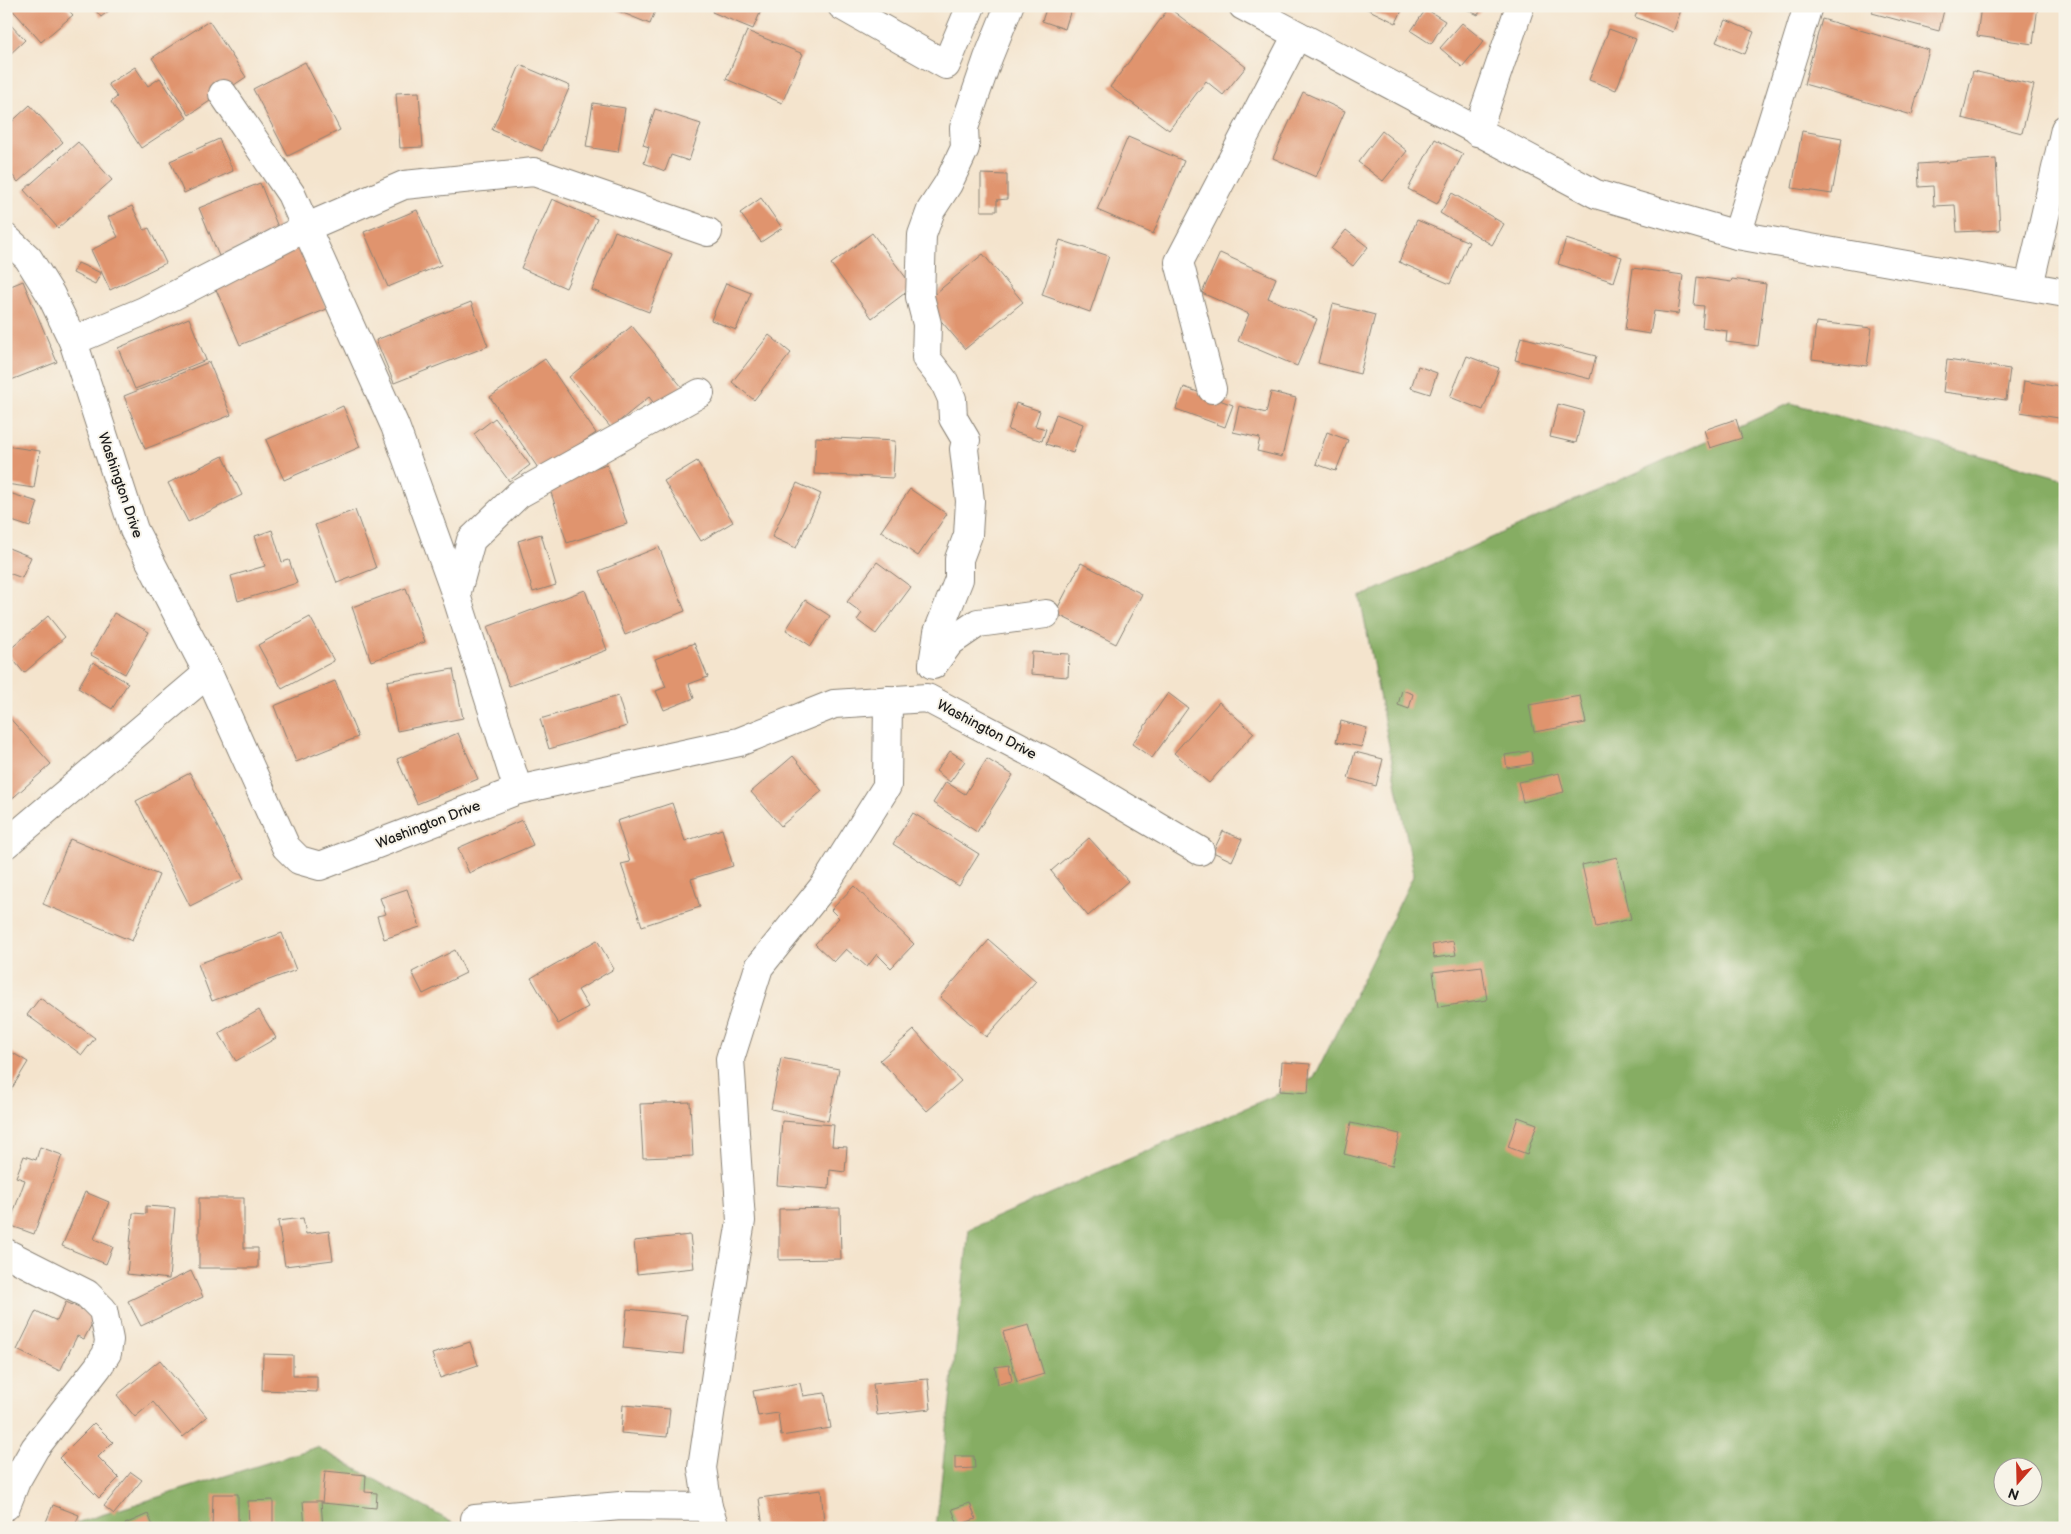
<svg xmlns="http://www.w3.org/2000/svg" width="2071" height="1534" font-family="'Balsamiq Sans',sans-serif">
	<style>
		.forest { fill: #86ad64; stroke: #516440; fill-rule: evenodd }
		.building { fill: #e0946e }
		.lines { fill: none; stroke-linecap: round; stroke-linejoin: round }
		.minor-casing { stroke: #888074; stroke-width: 30 }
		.minor { stroke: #fff; stroke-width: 28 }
		.labels { text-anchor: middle; stroke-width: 4; stroke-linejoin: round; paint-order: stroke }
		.street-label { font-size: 14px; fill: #1c1c1c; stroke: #f7f3e8 }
	</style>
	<rect width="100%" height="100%" fill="#f7f3e8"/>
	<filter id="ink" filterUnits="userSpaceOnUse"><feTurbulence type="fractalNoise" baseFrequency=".02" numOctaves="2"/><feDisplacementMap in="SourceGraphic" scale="10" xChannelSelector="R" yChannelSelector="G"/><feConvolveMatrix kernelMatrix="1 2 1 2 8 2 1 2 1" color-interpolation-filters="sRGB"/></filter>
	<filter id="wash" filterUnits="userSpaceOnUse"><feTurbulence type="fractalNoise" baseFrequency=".0096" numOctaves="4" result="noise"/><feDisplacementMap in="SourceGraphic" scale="20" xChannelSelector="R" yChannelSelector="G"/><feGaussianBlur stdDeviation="1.12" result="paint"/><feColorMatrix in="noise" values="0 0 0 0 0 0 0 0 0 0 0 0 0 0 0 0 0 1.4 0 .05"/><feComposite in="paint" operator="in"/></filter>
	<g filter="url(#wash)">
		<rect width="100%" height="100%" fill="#f4e4cd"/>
		<g class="forest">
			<path d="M1791,403L2065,479V1528H936L969,1229L1314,1078L1414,874L1360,597ZM2004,1466H2034V1496H2004Z"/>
			<path d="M317,1447L462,1528H60Z"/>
		</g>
		<g id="blocks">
			<g class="building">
				<path d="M9,6H65L73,15L41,42Z"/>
				<path d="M92,6H115L101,17Z"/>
				<path d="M606,6H657L650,24Z"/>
				<path d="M715,6H763L753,29L712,12Z"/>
				<path d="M1047,6H1072L1065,29L1042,21Z"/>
				<path d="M1361,6H1404L1396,23Z"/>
				<path d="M1460,6H1483L1478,15Z"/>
				<path d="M1640,6H1671L1681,10L1673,32L1635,17Z"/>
				<path d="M1874,6H1945L1939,31L1872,13Z"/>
				<path d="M1981,6H2038L2033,44L1977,36Z"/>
				<path d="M1169,8L1246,67L1223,95L1206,81L1169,130L1110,87Z"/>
				<path d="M1426,9L1445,21L1431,44L1411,31Z"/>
				<path d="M1822,19L1929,50L1912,115L1804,84Z"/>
				<path d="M6,20L25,40L6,58Z"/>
				<path d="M1726,20L1754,32L1745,54L1716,42Z"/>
				<path d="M209,21L246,77L189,115L152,58Z"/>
				<path d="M1462,23L1484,41L1462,67L1440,48Z"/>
				<path d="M1609,29L1636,39L1616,90L1589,80Z"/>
				<path d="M747,31L803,54L782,103L726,79Z"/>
				<path d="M305,62L340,130L288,156L253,89Z"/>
				<path d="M520,65L570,86L542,151L492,130Z"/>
				<path d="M135,67L148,86L160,78L187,118L141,148L111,102L117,97L108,84Z"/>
				<path d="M1973,71L2034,85L2022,133L1962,118Z"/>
				<path d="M419,92L423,147L400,148L396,93Z"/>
				<path d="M1303,92L1345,111L1316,177L1273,158Z"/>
				<path d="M593,103L625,108L618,152L586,147Z"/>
				<path d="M30,105L63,142L18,182L6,168V127Z"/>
				<path d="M655,109L701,124L689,161L671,155L665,171L644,163L649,147L643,145Z"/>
				<path d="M1382,131L1407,151L1383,181L1358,162Z"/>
				<path d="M1802,131L1842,138L1832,194L1792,188Z"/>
				<path d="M1128,137L1184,161L1153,234L1097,210Z"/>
				<path d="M219,139L233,171L184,193L170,161Z"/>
				<path d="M1435,139L1463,154L1437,204L1408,189Z"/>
				<path d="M78,142L112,180L58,228L24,190Z"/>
				<path d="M1996,159L2000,230L1957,232L1955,205L1934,206L1933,186L1919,187L1918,164Z"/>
				<path d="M981,174L1007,175V199L997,200V211H981Z"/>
				<path d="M260,183L280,232L219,256L199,208Z"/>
				<path d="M1452,193L1504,224L1492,245L1440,213Z"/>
				<path d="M761,198L782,228L761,242L740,213Z"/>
				<path d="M552,199L597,219L566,288L521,268Z"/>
				<path d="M132,206L144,230L149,228L166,263L110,290L91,250L118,237L108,217Z"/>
				<path d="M417,210L441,265L388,287L364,232Z"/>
				<path d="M1417,220L1469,242L1450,284L1399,262Z"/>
				<path d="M1346,230L1368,247L1353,266L1331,249Z"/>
				<path d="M615,231L672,254L649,312L592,290Z"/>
				<path d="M872,233L913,287L872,318L831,264Z"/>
				<path d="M1566,239L1622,257L1614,282L1558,264Z"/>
				<path d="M1060,240L1109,256L1090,312L1042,295Z"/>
				<path d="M299,244L327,309L240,345L212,280Z"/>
				<path d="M1220,253L1276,278L1268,298L1317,319L1297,366L1238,341L1249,314L1202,293Z"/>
				<path d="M983,254L1023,302L965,349L925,302Z"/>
				<path d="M78,263L101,273L95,284L73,273Z"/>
				<path d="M1633,268L1683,275L1678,314L1654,311L1650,334L1625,330Z"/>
				<path d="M1697,277L1731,282L1732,279L1766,284L1758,346L1726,342L1727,331L1702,327L1704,306L1694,305Z"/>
				<path d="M23,281L57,362L6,382V288Z"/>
				<path d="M726,283L751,293L736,330L711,320Z"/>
				<path d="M471,302L488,346L394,383L376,340Z"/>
				<path d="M1333,304L1375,315L1360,374L1318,363Z"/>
				<path d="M189,318L206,360L135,389L118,348Z"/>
				<path d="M1816,322L1872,328L1867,366L1812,359Z"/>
				<path d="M632,326L682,387L657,407L649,397L611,428L569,377Z"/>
				<path d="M769,335L791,353L754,400L732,382Z"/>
				<path d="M1521,337L1596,356L1590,379L1515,360Z"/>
				<path d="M1467,356L1499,368L1483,410L1450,397Z"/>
				<path d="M545,359L596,433L540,471L490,397Z"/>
				<path d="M1947,360L2010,369L2006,400L1943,392Z"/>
				<path d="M209,362L231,415L145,449L124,396Z"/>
				<path d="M1418,366L1437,373L1430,394L1411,388Z"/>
				<path d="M2024,381L2065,388V419L2020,412Z"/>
				<path d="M1184,387L1233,405L1225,427L1176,409Z"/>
				<path d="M1271,392L1296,398L1282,457L1257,451L1260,438L1233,432L1239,406L1266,413Z"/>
				<path d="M1016,403L1040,411L1035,426L1046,429L1042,441L1008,430Z"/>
				<path d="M1558,404L1584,411L1576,443L1550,437Z"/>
				<path d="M343,406L360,447L284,480L266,440Z"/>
				<path d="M1056,414L1083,424L1073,453L1046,444Z"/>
				<path d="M495,418L530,465L509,481L474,434Z"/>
				<path d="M1736,419L1742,438L1710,448L1704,430Z"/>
				<path d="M1327,432L1348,440L1336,471L1316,464Z"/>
				<path d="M816,437L895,441L893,478L814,474Z"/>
				<path d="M6,446L40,451L34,488L6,484Z"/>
				<path d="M223,456L242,495L188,522L168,483Z"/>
				<path d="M697,461L733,522L701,541L664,481Z"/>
				<path d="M607,464L627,524L567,543L548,483Z"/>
				<path d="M797,483L821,494L796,548L772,537Z"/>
				<path d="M910,489L947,514L918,556L881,531Z"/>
				<path d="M6,492L38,502L30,527L6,519Z"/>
				<path d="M355,510L376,568L337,583L315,525Z"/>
				<path d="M272,530L282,562L289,560L297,583L238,601L231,576L265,566L255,536Z"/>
				<path d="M541,534L556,585L533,592L518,541Z"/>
				<path d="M6,547L31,557L22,578L6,572Z"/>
				<path d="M659,547L685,611L625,635L599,571Z"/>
				<path d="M877,562L911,587L876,634L857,620L862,613L847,602Z"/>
				<path d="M1081,563L1142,594L1116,644L1055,613Z"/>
				<path d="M406,588L425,642L371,661L352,607Z"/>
				<path d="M585,590L607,650L509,686L487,627Z"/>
				<path d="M805,600L830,616L811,646L786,630Z"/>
				<path d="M114,613L149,632L125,674L91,655Z"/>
				<path d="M48,616L65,637L24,673L7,652Z"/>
				<path d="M310,617L334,661L282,689L258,645Z"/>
				<path d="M694,643L708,677L689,684L694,698L664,710L656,691L666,687L655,659Z"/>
				<path d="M1032,652L1069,654L1068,677L1031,674Z"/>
				<path d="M93,662L128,683L112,709L78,688Z"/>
				<path d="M453,669L463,718L397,731L387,681Z"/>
				<path d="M335,681L358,737L296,762L274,706Z"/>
				<path d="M1402,690L1413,694L1409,709L1398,705Z"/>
				<path d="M1168,693L1188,708L1152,758L1132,744Z"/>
				<path d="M618,696L627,726L549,749L540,719Z"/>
				<path d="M1580,696L1586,723L1534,732L1529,705Z"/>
				<path d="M1219,702L1254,733L1209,783L1174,753Z"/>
				<path d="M6,714L51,764L6,804Z"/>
				<path d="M1341,721L1367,728L1362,747L1336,742Z"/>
				<path d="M458,733L478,779L417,804L397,759Z"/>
				<path d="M950,751L965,761L950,782L936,771Z"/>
				<path d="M1531,751L1533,764L1507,768L1505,755Z"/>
				<path d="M1355,752L1383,759L1376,786L1348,778Z"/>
				<path d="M793,756L822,791L781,826L751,792Z"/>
				<path d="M987,759L1013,775L977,832L933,803L946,782L965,794Z"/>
				<path d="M190,773L244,879L190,906L136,801Z"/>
				<path d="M1559,773L1564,792L1523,802L1518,782Z"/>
				<path d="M672,803L685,841L722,829L733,866L691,879L700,907L642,926L621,864L630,862L617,821Z"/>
				<path d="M913,813L979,854L959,886L893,844Z"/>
				<path d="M522,820L533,845L469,873L458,848Z"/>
				<path d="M1223,831L1242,839L1232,861L1213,852Z"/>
				<path d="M1089,838L1128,881L1088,916L1051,871Z"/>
				<path d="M70,839L159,875L132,941L43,904Z"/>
				<path d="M1617,857L1631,919L1596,927L1582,865Z"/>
				<path d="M854,886L914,944L891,968L877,954L867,967L846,949L834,962L815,944L839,918L831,910Z"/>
				<path d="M407,889L420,927L384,939L377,916L386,914L380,898Z"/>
				<path d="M282,933L296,970L212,1001L198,964Z"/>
				<path d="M597,940L614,969L578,990L588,1007L558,1024L531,978Z"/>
				<path d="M989,940L1036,981L986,1037L940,997Z"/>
				<path d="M1453,941L1456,955L1434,958L1432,945Z"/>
				<path d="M455,950L466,973L423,994L412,972Z"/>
				<path d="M1482,966L1487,1000L1438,1007L1433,972Z"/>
				<path d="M40,998L95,1038L82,1055L27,1015Z"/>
				<path d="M259,1010L276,1038L236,1061L219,1033Z"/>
				<path d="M914,1030L961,1081L927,1111L880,1060Z"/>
				<path d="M6,1049L28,1062L6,1098Z"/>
				<path d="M781,1058L839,1069L828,1121L771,1109Z"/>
				<path d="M1282,1062L1310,1064L1308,1093L1280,1091Z"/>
				<path d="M690,1102L693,1156L643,1158L640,1104Z"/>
				<path d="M1518,1117L1537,1124L1527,1154L1508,1147Z"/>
				<path d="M782,1121L834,1125L832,1146L847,1147L845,1172L830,1170L829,1189L777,1185Z"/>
				<path d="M1351,1123L1400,1134L1392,1166L1344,1154Z"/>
				<path d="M40,1147L62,1155L34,1234L9,1225L25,1180L16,1177L24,1156L36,1160Z"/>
				<path d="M85,1192L109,1202L94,1239L113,1247L106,1264L62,1246Z"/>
				<path d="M199,1198H244V1248H258V1268H199Z"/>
				<path d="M146,1206L175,1208L169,1279L127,1274L133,1213L146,1214Z"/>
				<path d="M840,1208L841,1259L779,1260V1209Z"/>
				<path d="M303,1218L306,1234L329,1231L333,1260L285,1266L278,1221Z"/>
				<path d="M690,1235L694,1268L637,1274L634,1241Z"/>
				<path d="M191,1271L203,1297L141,1326L128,1301Z"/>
				<path d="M66,1302L96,1316L84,1339L77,1336L60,1371L17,1350L36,1311L57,1321Z"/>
				<path d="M627,1309L687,1315L683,1354L623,1348Z"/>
				<path d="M1029,1325L1044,1374L1017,1382L1003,1332Z"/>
				<path d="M470,1342L478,1365L440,1378L432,1354Z"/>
				<path d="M263,1354L293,1355V1376H317V1392L262,1390Z"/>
				<path d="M160,1360L207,1417L183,1437L153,1402L135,1417L117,1395Z"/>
				<path d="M1009,1365L1012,1381L998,1384L995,1367Z"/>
				<path d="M928,1379L931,1409L877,1415L873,1384Z"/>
				<path d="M800,1383L803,1396L825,1393L831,1428L781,1436L778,1413L758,1416L753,1391Z"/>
				<path d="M623,1405L670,1409L667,1437L621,1433Z"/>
				<path d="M94,1423L113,1442L98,1457L119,1478L99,1498L59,1458Z"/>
				<path d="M955,1456H974L975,1468L955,1469Z"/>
				<path d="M325,1471L366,1475L365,1492L377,1493L376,1508L322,1503Z"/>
				<path d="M131,1472L142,1480L114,1514L104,1506Z"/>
				<path d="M821,1490L824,1522L763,1528L759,1498Z"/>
				<path d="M213,1494H238V1528H212Z"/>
				<path d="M273,1500V1528H249L248,1501Z"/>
				<path d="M303,1501H321L323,1528H305Z"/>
				<path d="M970,1503L976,1519L958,1525L952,1509Z"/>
				<path d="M53,1505L79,1515L74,1528H52L53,1525L46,1522Z"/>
				<path d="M148,1514L154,1528H127L125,1524Z"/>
			</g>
		</g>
	</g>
	<g filter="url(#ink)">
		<use href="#blocks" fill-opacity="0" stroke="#888074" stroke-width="1"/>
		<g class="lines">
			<g class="minor-casing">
				<g id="minor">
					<path d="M842,6L946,65L971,6"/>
					<path d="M1243,6L1596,194L1737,235L2065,293"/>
					<path d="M223,94L291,194L395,426L456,595"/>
					<path d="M1477,132L1520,6"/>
					<path d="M1737,235L1808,6"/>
					<path d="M6,238L28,258L51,295L73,341L134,530L208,673L286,847L299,860L320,866L518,790L739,742L834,704L927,698L1052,764L1200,851"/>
					<path d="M2029,286L2065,129"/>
					<path d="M73,341L144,311L305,228L404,185L534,172L708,232"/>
					<path d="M1212,389L1179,262L1297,35"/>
					<path d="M933,664L938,632L959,579V559L968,535L970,501L964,449L966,440L953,418L952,399L944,381L926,358L927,324L920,297L922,235L931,210L948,184L965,148L964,128L988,58L1009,6"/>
					<path d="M933,665L950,642L978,623L1046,614"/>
					<path d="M518,790L456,595L471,540L519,494L700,393"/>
					<path d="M6,844L208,673"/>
					<path d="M6,1253L87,1294L103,1310L109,1340L107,1353L98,1367L35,1448L16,1481L6,1506"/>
					<path d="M475,1519L620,1506L708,1507"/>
					<path d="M715,1528L708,1507L702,1468L720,1346L741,1221L730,1059L759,967L824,886L887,786L888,700"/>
				</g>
			</g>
			<use href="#minor" class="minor"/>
		</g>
	</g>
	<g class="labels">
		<g class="street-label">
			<text transform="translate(121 485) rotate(71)" y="5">Washington Drive</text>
			<text transform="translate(987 729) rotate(28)" y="5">Washington Drive</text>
			<text transform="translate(428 824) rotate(-21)" y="5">Washington Drive</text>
		</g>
	</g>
	<rect width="2071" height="1534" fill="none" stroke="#f7f3e8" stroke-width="25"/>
	<g transform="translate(2018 1482) rotate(200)"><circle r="24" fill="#f7f3e8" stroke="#9f9d96"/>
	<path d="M0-4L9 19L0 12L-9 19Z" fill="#c8321e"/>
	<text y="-8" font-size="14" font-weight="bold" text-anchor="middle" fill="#1c1c1c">N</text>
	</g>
</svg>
